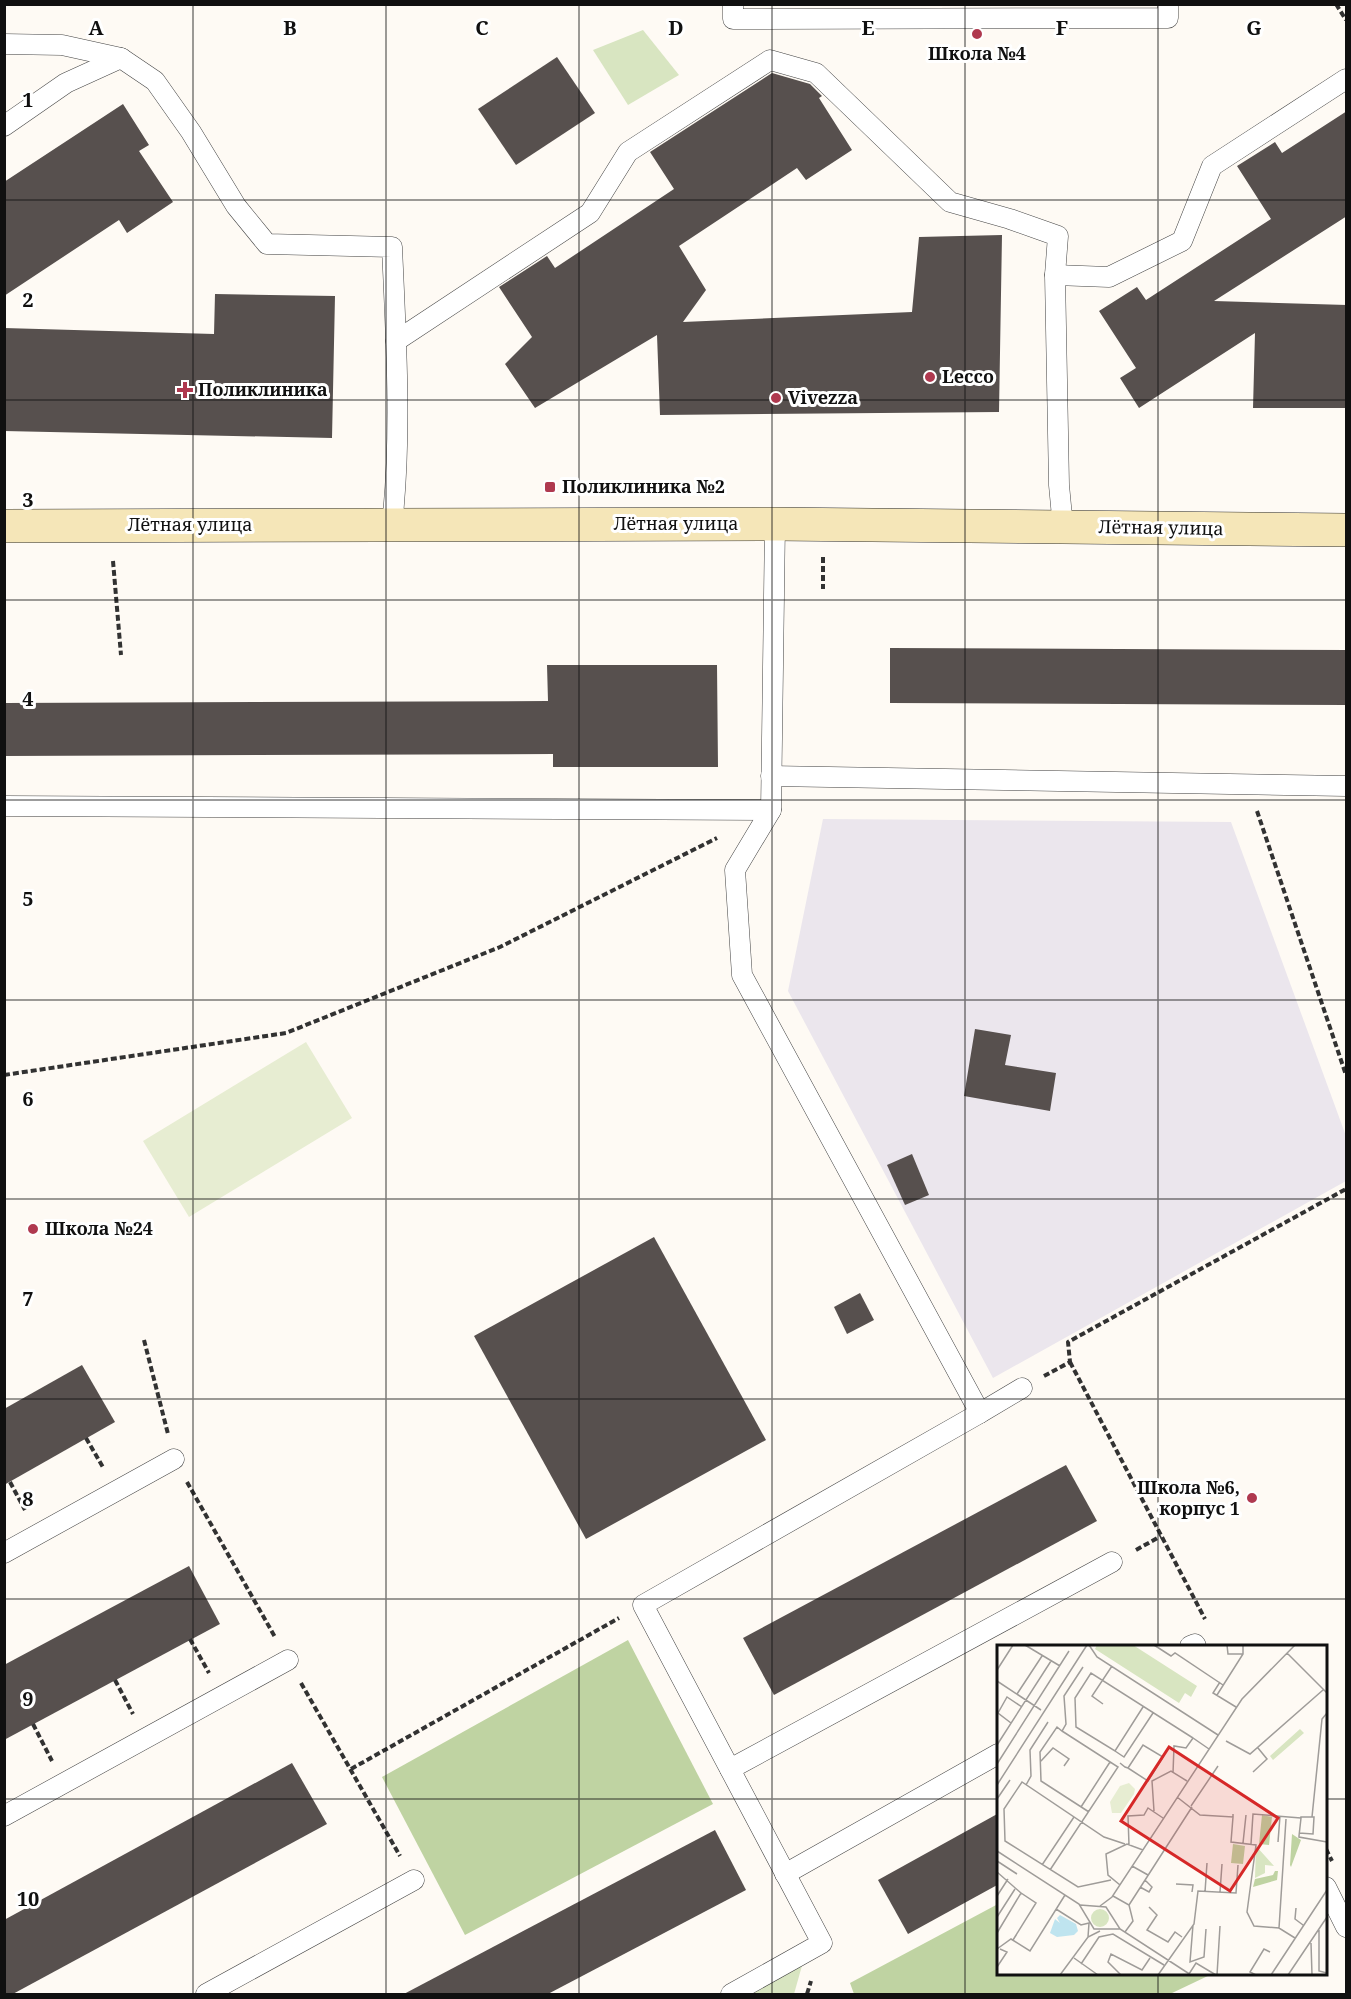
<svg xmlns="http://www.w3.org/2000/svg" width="1351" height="1999" font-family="'Noto Serif',serif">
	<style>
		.industrial { fill: #ebe6ed }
		.green { fill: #d8e5c1 }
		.forest { fill: #bfd3a2 }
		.pitch { fill: #e7edd2 }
		.building { fill: #57504e }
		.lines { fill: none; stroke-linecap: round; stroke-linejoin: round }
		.lane-casing { stroke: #434343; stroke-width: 21 }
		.secondary-casing { stroke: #323232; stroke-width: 34 }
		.path { stroke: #323232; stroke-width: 4; stroke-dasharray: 6 3; stroke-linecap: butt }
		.lane { stroke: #fff; stroke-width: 20 }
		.secondary { stroke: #f5e6b8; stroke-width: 33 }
		.grid { fill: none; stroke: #101010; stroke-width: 1.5; stroke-opacity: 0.55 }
		.poi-dot { fill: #af394f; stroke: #fff; stroke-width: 2 }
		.labels { text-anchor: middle; stroke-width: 6; stroke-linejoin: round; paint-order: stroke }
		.poi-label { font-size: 18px; font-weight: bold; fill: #101010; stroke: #fff; text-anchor: start }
		.street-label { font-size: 18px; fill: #101010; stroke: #fff }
		.inset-road { fill: none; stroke: #9f9c99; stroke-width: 1.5 }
		.view { fill: #d62828; fill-opacity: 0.15; stroke: #d62828; stroke-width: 3 }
		.inset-edge { fill: none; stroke: #101010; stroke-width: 3 }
		.grid-label { font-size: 20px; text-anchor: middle; font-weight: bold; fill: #101010; stroke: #fff; stroke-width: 6; stroke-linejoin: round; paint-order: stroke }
	</style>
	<rect width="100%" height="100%" fill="#fefaf4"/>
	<path class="industrial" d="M823,819L1231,822L1346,1136V1181L993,1378L788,991Z"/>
	<g class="green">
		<path d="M643,30L679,75L628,105L593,50Z"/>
		<path d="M803,1962L794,1994H747Z"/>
	</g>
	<g class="forest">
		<path d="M628,1640L713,1804L465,1935L382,1777Z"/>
		<path d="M998,1904V1974H1212L1170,1994H854L850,1983Z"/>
	</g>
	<path class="pitch" d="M306,1042L352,1118L189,1217L143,1141Z"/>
	<g class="building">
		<path d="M557,57L595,113L516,165L478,109Z"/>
		<path d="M772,73L810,84L822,96L819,98L852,150L806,180L797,168L679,246L706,290L683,322L912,312L919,237L1002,235L999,412L660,415L657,335L535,408L505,364L532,337L499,287L547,256L555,268L674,189L650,152Z"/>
		<path d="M123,104L149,145L139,151L173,202L127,233L119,220L4,296V182Z"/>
		<path d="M1347,111V216L1214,301L1347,305V408H1253L1255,333L1139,408L1120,378L1136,368L1099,311L1137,287L1146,300L1271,219L1237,166L1275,142L1282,153Z"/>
		<path d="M215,294L335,296L332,438L4,431V328L214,334Z"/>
		<path d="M890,648L1347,650V705L890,703Z"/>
		<path d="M547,665H717L718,767H553V754L4,756V703L548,701Z"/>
		<path d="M975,1029L1011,1035L1005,1065L1056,1073L1050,1111L964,1096Z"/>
		<path d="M912,1154L929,1195L905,1205L887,1165Z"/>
		<path d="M654,1237L766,1440L586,1539L474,1336Z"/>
		<path d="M860,1293L874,1320L847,1334L834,1307Z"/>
		<path d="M82,1365L115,1422L4,1485V1409Z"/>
		<path d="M1066,1465L1097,1521L774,1695L743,1638Z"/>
		<path d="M189,1566L220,1624L4,1740V1665Z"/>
		<path d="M292,1763L327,1824L11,1995H4V1920Z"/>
		<path d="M999,1813V1884L908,1934L878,1880Z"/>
		<path d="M715,1830L746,1890L546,1995H402Z"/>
	</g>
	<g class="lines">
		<g class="lane-casing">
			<g id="lane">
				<path d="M733,4V19L1168,18V4"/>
				<path d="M4,44L62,45L121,58"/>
				<path d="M4,126L66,83L121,58L155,81L191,132L236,206L267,244L392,247C396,338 402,434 392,525"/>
				<path d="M1055,275L1109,277L1182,241L1212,166L1346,79"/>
				<path d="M396,341L590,213L628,152L770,60L816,73L950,202L1010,219L1058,236L1055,275L1059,485L1063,527"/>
				<path d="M775,524L771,810L735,870L742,975L980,1413L1022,1388"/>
				<path d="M771,776L1346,786"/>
				<path d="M4,806L771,810"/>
				<path d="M4,1553L174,1459"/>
				<path d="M1190,1646L1195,1644L1196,1646"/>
				<path d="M730,1769L1112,1562"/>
				<path d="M4,1816L288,1660"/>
				<path d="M785,1874L998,1754"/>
				<path d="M1326,1887L1346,1927"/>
				<path d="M206,1994L414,1880"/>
				<path d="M731,1994L822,1943L643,1605L980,1413"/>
			</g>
		</g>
		<g class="secondary-casing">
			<path id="secondary" d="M4,526L775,524L1346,530"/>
		</g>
		<g class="path">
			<path d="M1336,4L1346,20"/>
			<path d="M823,557V589"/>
			<path d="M113,561L121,655"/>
			<path d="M1257,811L1346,1075"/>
			<path d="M4,1075L286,1033L500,947L717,838"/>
			<path d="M144,1340L168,1434"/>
			<path d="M1070,1362L1205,1619"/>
			<path d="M1044,1376L1070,1362L1068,1342L1346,1189"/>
			<path d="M86,1438L104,1469"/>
			<path d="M10,1482L25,1510"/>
			<path d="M187,1482L275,1637"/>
			<path d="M1136,1550L1161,1536"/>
			<path d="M190,1639L209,1673"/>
			<path d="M115,1680L133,1714"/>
			<path d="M301,1683L400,1856"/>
			<path d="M33,1724L52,1761"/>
			<path d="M351,1769L619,1618"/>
			<path d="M1326,1849L1332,1861"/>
			<path d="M807,1994L811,1981"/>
		</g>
		<use href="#lane" class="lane"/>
		<use href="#secondary" class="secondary"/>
	</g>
	<path class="grid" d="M193,4V1994M386,4V1994M579,4V1994M772,4V1994M965,4V1994M1158,4V1646M4,200H1346M4,400H1346M4,600H1346M4,800H1346M4,1000H1346M4,1199H1346M4,1399H1346M4,1599H1346M4,1799H998M1326,1799H1346M1158,1974V1994"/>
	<g class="poi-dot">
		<circle cx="977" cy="34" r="6"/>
		<circle cx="930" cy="377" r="6"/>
		<path d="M182 381h6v6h6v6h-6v6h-6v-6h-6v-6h6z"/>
		<circle cx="776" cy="398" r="6"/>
		<rect x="544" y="481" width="12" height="12" rx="3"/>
		<circle cx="33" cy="1229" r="6"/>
		<circle cx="1252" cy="1498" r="6"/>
	</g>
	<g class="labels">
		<g class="poi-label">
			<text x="977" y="60" text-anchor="middle">Школа №4</text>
			<text x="942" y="383">Lecco</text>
			<text x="198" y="396">Поликлиника</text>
			<text x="788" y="404">Vivezza</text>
			<text x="562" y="493">Поликлиника №2</text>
			<text x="45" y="1235">Школа №24</text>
			<text x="1240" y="1494" text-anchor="end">Школа №6,<tspan x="1240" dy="21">корпус 1</tspan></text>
		</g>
		<g class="street-label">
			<text x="676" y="530">Лётная улица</text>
			<text x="190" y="531">Лётная улица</text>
			<text transform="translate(1161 528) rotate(1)" y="6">Лётная улица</text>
		</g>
	</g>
	<g transform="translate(997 1645)">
		<rect width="330" height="330" fill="#fefaf4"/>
		<path d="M100,0H136L200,41L194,52L188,48L182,58L98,4ZM303,84L307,88L276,115L273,111ZM259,201L277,221L268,220V228L258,233ZM94 273a9 9 0 1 1 18 0a9 9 0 1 1-18 0Z" fill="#d8e5c1"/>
		<path d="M265,170L275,172L272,200L262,199ZM295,189L304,195L294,222L293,220ZM236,199L248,201L246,219L234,218ZM278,226H281L280,235L256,242L258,234L276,230Z" fill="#bfd3a2"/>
		<path d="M132,138L138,144L137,149L124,168H115L113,157L123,141Z" fill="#e7edd2"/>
		<path d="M63,270L79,279L81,286L77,290L60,292L53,288L58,274L63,278L60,273Z" fill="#bfe4ef"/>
		<path class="inset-road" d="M28,0L63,21M92,0L100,12L221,90M157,0L174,11L178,8L226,40M230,0L231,9H246M290,8L330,48M86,22L67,51L69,79L65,86L60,82L43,107L44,136L92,167M0,25L16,0M0,36L44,65M223,37L216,48L239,62M20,49L45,11M220,50L246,9V0M106,59L95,51L115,21M146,62L118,106L79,82L78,53L94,28L196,93M14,78L1,68L10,52L25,62M229,96L253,109L326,45M0,100L54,16M118,106L127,112L156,68M44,116L56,103L72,114L67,121M123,118L128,122L131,123L151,136L166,112L146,100L131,123M0,119L72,6M256,127L270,114L261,103M176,128L177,101L189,103L196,93L212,104M0,140L90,0M29,140L34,131L33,105L51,77M180,152L203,170L236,172V169M0,154L13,135M194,161L221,121M84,162L113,117M157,166L155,136L174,126L190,136M236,172L234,197L259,200L250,267L257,281L282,283L298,293M315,172L325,74L330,68M302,188L316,189L317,172H304V173L302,191V192L330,197M281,197L283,171M246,198L249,170M254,199L256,169L304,173M132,200L131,171L147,170L151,163L166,173M0,206L82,259L97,284H123M0,216L20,229M45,220L77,172M135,221L151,230M53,225L121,122L65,86M0,227L24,248M114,235L81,242L8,196L7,164L25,137L107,192L128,199M179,239L196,240L195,247M123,240L111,230L109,209L130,199L146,205M143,242L152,247L155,242L148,235M208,247L210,218M223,247L225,219M0,251L11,234M116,251L132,260L136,276L128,287M83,260L109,262L123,284L194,330M132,260L195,162M103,261L115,252L245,54L298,0M152,262L160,270L150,285L171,297L178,287L185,292M299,263L298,274L306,280M59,264L84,280L92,278L91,292M0,272L18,244M196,280L193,317L207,312L209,284M282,283L289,174M322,285V326L330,328M0,288L24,248L39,258L16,295M314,298L315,330M0,304L14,294L33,306L68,250M77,313L101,330M84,319L102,292L116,289L167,320M0,322L10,307L3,304M192,329L199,318L219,330M63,330L91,292L103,286M124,330L111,317L114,309L145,325L153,313M161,330L197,279L201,246L239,248L241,220M220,330L223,281M259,330L253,327L267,304L273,307M274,330L330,245M291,330L330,272"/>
		<path class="view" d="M172,102L281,173L233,246L124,176Z"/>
		<rect width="330" height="330" class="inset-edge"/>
	</g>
	<g class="grid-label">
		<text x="96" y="35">A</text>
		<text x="290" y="35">B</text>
		<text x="482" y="35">C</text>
		<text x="676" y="35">D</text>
		<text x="868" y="35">E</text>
		<text x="1062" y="35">F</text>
		<text x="1254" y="35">G</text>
		<text x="28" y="107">1</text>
		<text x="28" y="307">2</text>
		<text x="28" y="507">3</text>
		<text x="28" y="706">4</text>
		<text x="28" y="906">5</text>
		<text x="28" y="1106">6</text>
		<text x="28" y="1306">7</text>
		<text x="28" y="1506">8</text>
		<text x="28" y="1706">9</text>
		<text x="28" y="1906">10</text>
	</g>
	<rect width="1351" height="1999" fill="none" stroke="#101010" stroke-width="12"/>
</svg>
